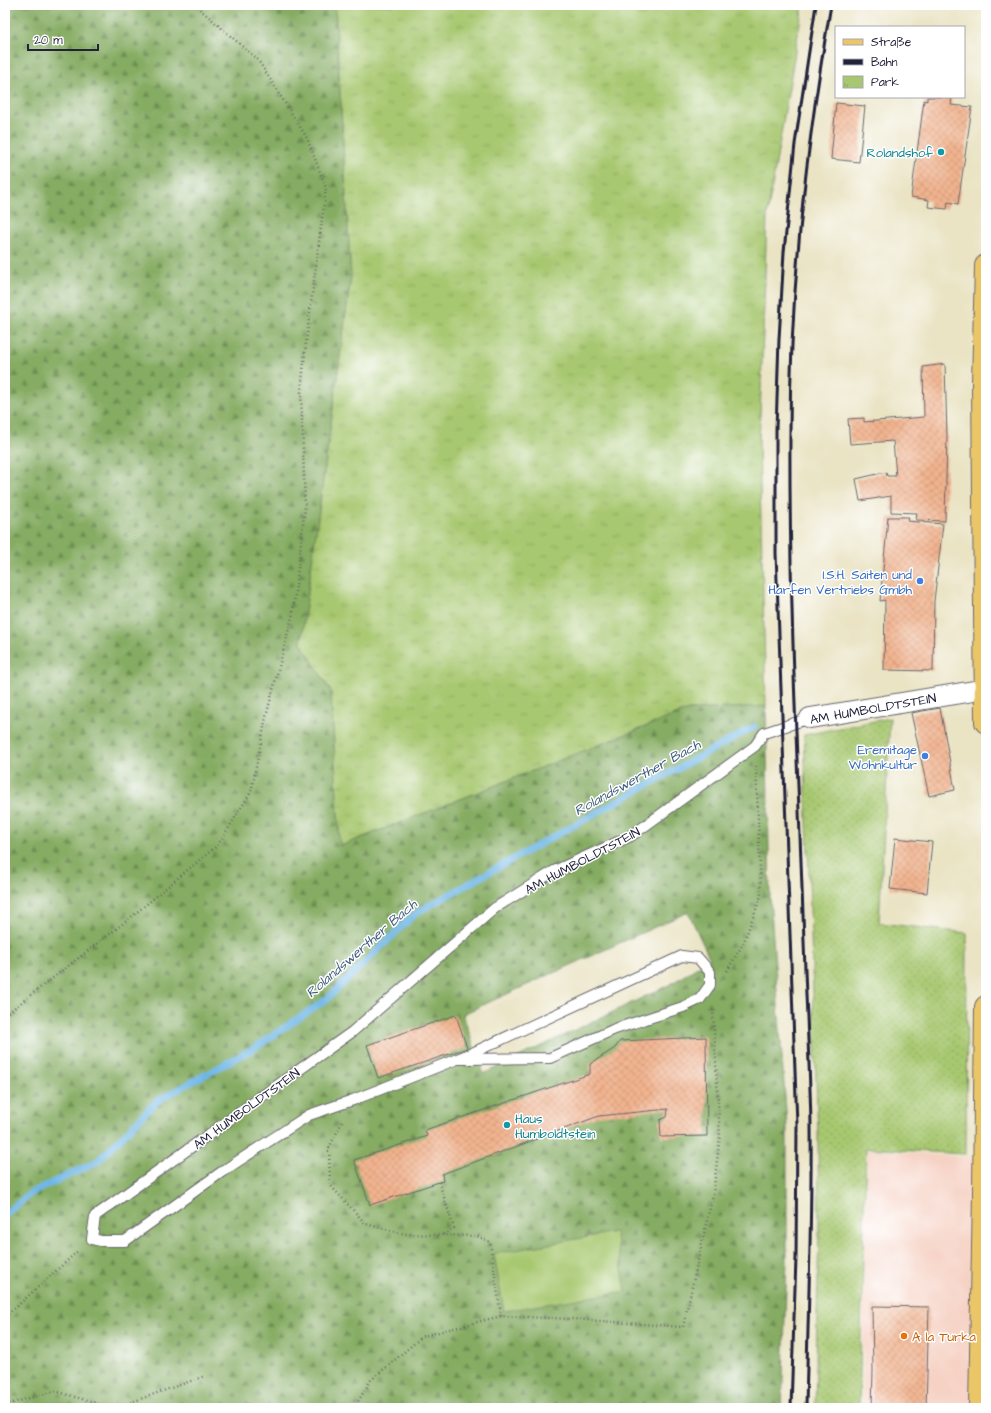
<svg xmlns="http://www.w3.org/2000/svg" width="991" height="1413" font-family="'Architects Daughter',sans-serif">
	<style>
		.built { fill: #f6d2c4 }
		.grass { fill: url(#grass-dots); stroke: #647556 }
		.forest { fill: url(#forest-firs); stroke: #54674e; fill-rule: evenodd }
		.park { fill: url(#park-tufts); stroke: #647556 }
		.pitch { fill: #a7c870; stroke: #647556 }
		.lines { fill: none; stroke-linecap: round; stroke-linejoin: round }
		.stream { stroke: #6eb6e5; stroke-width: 7 }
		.building { fill: url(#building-cross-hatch) }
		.lane-casing { stroke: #68666b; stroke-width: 12 }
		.street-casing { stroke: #68666b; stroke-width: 22 }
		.primary-casing { stroke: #68666b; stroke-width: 24 }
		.path { stroke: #68666b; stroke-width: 2.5; stroke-dasharray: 1 3; stroke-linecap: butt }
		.lane { stroke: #fff; stroke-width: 10 }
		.street { stroke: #fff; stroke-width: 20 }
		.primary { stroke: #ebc669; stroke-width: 22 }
		.rail { stroke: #22223b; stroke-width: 3 }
		.culture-dot { fill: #0f9aa8; stroke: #fff; stroke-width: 1.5 }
		.shop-dot { fill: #3f7fe0; stroke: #fff; stroke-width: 1.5 }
		.food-dot { fill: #e8710a; stroke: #fff; stroke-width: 1.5 }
		.labels { text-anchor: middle; stroke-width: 3; stroke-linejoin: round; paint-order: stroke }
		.culture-label { font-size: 13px; fill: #0d838f; stroke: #fff; text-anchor: end }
		.shop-label { font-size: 13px; fill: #366cbe; stroke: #fff; text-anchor: end }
		.street-label { font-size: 13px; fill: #22223b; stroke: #fff }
		.food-label { font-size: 13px; fill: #c56008; stroke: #fff; text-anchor: start }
		.water-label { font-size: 14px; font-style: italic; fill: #405d7f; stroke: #fff }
	</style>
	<defs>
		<pattern id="grass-dots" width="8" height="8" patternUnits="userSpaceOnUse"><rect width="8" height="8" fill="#a7c870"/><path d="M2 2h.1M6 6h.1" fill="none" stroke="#8fac62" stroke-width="1.8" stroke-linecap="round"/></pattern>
		<pattern id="forest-firs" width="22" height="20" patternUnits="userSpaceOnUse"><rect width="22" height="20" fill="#85ac62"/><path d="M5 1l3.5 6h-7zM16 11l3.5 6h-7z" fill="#6c8c52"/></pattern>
		<pattern id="park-tufts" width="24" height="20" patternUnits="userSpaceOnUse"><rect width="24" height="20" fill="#a7c870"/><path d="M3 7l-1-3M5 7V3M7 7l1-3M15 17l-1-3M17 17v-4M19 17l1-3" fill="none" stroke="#8fac62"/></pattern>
		<pattern id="building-cross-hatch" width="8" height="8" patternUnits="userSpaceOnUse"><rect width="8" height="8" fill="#f2b48f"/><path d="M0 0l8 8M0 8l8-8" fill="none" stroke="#cf9a7c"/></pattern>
	</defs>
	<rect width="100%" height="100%" fill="#fff"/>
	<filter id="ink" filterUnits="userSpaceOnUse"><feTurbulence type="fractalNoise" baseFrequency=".025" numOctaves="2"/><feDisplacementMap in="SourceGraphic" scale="8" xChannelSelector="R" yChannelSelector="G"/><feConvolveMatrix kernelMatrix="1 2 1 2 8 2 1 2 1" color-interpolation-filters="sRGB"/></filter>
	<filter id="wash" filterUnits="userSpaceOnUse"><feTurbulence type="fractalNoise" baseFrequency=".012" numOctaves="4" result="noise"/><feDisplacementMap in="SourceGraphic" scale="16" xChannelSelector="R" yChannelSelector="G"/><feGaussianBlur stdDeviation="0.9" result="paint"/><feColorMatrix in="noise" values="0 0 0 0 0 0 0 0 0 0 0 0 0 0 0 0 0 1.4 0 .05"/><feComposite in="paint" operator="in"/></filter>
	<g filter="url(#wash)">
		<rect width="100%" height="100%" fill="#eae4c5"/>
		<path class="built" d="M868,1150L974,1158L971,1408H863L864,1285Z"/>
		<path class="grass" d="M890,718L879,923L967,933L966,1154L866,1148L859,1408H815L819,1233L818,1136L804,735Z"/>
		<path class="forest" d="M5,5H335L351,277L301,643L331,691L340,846L688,710L766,706L770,898L787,1124V1258L782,1408H5ZM688,912L710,959L671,984L483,1074L463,1014Z"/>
		<path class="park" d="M335,5H803L767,216L759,447L766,706L688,710L340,846L331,691L301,643L351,277Z"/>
		<path class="pitch" d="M615,1232L626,1291L504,1311L494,1254Z"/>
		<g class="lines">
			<path class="stream" d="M5,1214L31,1193L98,1161L157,1101L256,1047L327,999L416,913L607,807L754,727"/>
		</g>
		<g id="blocks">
			<g class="building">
				<path d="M927,97H952L951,105L972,107L958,204L948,202L947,209L928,207L929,200L911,197L924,100L927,101Z"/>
				<path d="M836,103L865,106L859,162L831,159Z"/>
				<path d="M945,364L947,436L945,521L916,520L917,513L891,512V496L860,501L856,479L886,472L887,476H896L893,441L850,444L848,419L864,418V422L924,417L923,367Z"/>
				<path d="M888,517H909L907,521L943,524L934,601L933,671L884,670L885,600L880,601Z"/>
				<path d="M940,708L955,790L929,796L911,713Z"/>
				<path d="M895,838L932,842L927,893L890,889Z"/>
				<path d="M456,1015L467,1048L378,1078L367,1045Z"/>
				<path d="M706,1037L707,1136L661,1137L660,1120L667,1117L668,1109L599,1116L442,1174L443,1181L439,1182L370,1205L354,1160L427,1136L425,1130L590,1074V1064L615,1048L620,1041Z"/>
				<path d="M872,1306L929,1307L926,1408H872L873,1371Z"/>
			</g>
		</g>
	</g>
	<g filter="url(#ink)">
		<use href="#blocks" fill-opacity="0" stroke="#68666b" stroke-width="1"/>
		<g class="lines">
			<g class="lane-casing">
				<path id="lane" d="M457,1059L550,1058L615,1029L683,1007L700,999L710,985V972L698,958L682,956L470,1054L353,1100L309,1115L223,1171L125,1241H101L92,1239L95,1216L352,1032L495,908L554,871L631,836L755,746L764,733L810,718"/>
			</g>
			<g class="street-casing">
				<path id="street" d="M810,718L986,689"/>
			</g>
			<g class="primary-casing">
				<g id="primary">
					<path d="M986,266L983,383L986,722"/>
					<path d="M980,1408L984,1193L986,1007"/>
				</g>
			</g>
			<g class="path">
				<path d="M727,971L743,944L761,896L756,766"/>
				<path d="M5,1015L125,922L218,845L251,792L266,717L293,613L305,507L301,392L306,342L326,188L307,138L258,60L195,5"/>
				<path d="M342,1122L329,1148L330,1185L366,1224L404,1234L477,1236L490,1242L501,1316"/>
				<path d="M439,1182L454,1228L442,1235"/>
				<path d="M5,1317L79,1250"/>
				<path d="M5,1405L55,1391L113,1408"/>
				<path d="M115,1408L205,1376"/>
				<path d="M354,1408L371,1380L423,1336L501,1316L573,1319L683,1327L713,1194L720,1136L713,1010"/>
			</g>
			<use href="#lane" class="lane"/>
			<use href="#street" class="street"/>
			<use href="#primary" class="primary"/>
			<g class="rail">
				<path d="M791,1408L796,1258L797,1125L776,553V429L779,339L784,252L795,144L816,5"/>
				<path d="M806,1408C808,1314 812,1220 811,1125C810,1074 807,1022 805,970C799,791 789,612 790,433C790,290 806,146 831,5"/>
			</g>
		</g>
	</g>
	<g class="culture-dot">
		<circle cx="941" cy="152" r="4"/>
		<circle cx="507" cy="1125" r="4"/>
	</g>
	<g class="shop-dot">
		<circle cx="920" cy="581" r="4"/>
		<circle cx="925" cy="756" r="4"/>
	</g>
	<circle class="food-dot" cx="904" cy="1336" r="4"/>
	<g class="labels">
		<g class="culture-label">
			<text x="933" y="157">Rolandshof</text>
			<text x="515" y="1123" text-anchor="start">Haus<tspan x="515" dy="15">Humboldtstein</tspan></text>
		</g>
		<g class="shop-label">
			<text x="912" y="579">I.S.H. Saiten und<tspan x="912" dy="15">Harfen Vertriebs Gmbh</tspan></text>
			<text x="917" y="754">Eremitage<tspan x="917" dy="15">Wohnkultur</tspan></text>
		</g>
		<g class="street-label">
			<text transform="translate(873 708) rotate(-10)" y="5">AM HUMBOLDTSTEIN</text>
			<text transform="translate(582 860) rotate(-28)" y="5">AM HUMBOLDTSTEIN</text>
			<text transform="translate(246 1108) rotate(-36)" y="5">AM HUMBOLDTSTEIN</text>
		</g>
		<g class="food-label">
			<text x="912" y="1341">A la Turka</text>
		</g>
		<g class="water-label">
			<text transform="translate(637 777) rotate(-29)" y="5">Rolandswerther Bach</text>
			<text transform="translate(361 948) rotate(-41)" y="5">Rolandswerther Bach</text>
		</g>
	</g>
	<rect width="991" height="1413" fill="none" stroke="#fff" stroke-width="20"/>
	<rect x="835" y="26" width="130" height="72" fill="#ffffff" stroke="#a7a7b1"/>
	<rect x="843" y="39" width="20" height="6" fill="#ebc669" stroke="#a7a7b1"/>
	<text x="871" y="46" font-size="12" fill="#22223b">Straße</text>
	<rect x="843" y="59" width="20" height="6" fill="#22223b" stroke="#a7a7b1"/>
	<text x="871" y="66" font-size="12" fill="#22223b">Bahn</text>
	<rect x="843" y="76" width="20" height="12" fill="url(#park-tufts)" stroke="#a7a7b1"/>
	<text x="871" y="86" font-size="12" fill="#22223b">Park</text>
	<path d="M28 44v6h70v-6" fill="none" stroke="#22223b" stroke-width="2"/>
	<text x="34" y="44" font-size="12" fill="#22223b" stroke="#ffffff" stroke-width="3" paint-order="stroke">20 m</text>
</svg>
